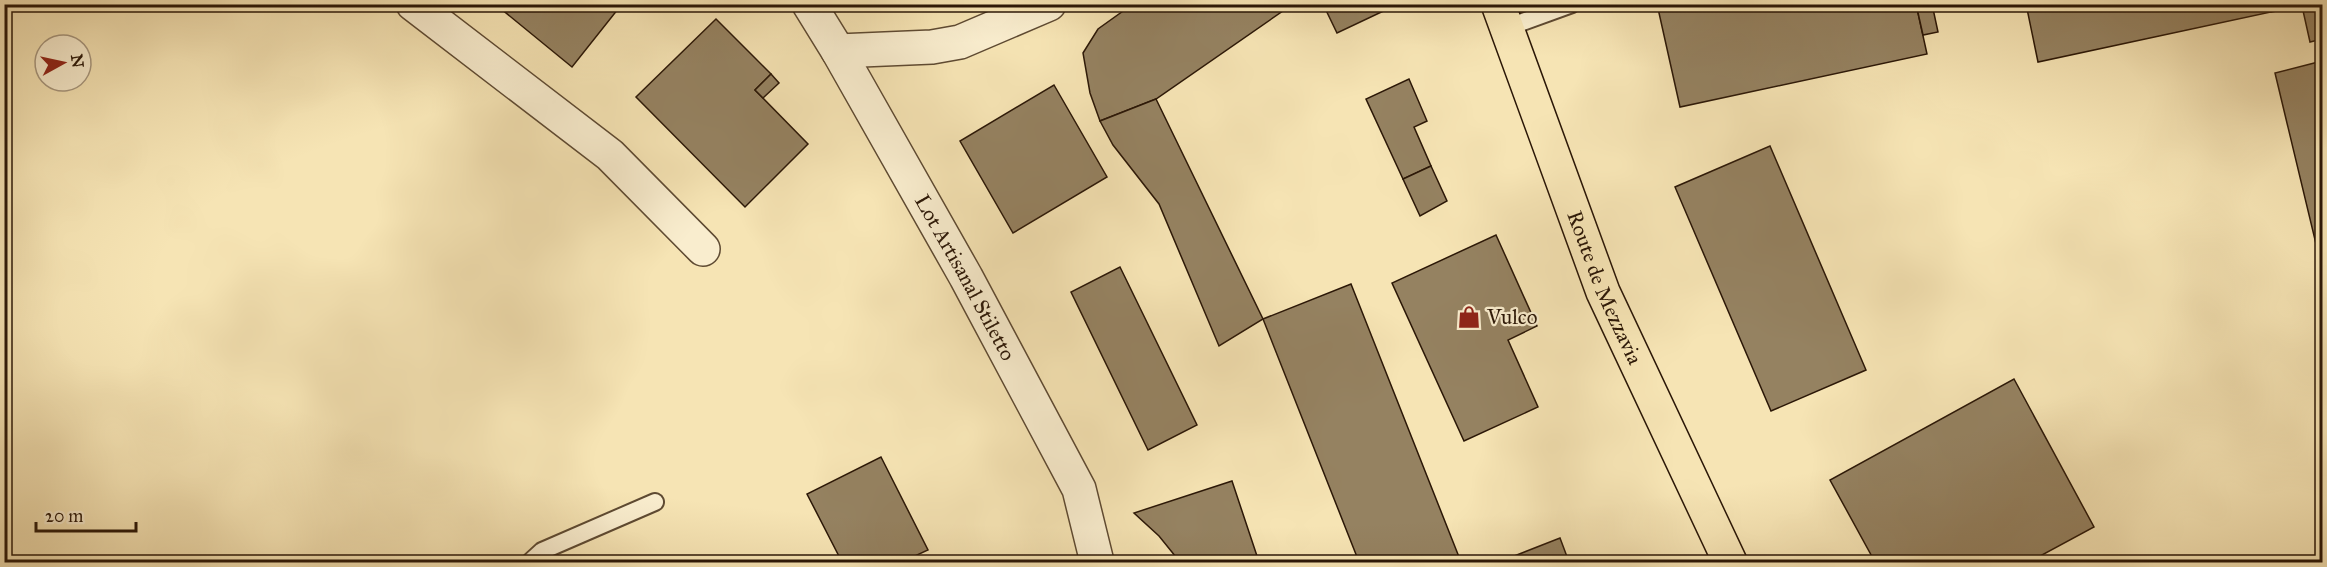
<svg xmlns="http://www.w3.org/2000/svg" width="2327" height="567" font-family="'IM FELL Great Primer',serif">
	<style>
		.building { fill: #958261; stroke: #2b1707; stroke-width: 1.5 }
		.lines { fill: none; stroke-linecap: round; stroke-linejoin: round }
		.service-casing { stroke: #5e4a32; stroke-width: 20 }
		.minor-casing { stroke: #5e4a32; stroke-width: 36 }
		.primary-casing { stroke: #2b1707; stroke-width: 36 }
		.service { stroke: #f9edce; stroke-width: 16 }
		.minor { stroke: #f9edce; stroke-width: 33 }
		.primary { stroke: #f6e4b4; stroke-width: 33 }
		.labels { text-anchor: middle; stroke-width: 4.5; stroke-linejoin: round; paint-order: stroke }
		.street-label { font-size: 21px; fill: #2b1707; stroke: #f9edce }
		.poi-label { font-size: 21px; fill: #2b1707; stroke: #f9edce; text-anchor: start }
	</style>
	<rect width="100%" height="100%" fill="#f6e4b4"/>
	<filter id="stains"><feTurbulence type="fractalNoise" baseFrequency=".00333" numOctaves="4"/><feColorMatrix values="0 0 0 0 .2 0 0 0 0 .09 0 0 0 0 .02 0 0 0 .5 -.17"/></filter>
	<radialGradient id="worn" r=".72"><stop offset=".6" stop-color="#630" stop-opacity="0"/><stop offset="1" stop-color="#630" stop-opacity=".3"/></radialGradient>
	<g class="building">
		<path d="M495,4H622L572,67Z"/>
		<path d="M1133,4H1293L1156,99L1100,121L1090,93L1083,53L1098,29Z"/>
		<path d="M1323,4H1392V7L1337,33Z"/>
		<path d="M1657,4H1916L1927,54L1680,107Z"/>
		<path d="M1916,4H1932L1938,32L1923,35Z"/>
		<path d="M2026,4H2270L2271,12L2038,62Z"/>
		<path d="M2270,4H2322V39L2310,42L2302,6L2271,12Z"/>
		<path d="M716,19L771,74L755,90L808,144L745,207L636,97Z"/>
		<path d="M2322,61V243L2316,244L2275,73Z"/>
		<path d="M771,74L779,83L763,98L755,90Z"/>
		<path d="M1409,79L1427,121L1414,127L1431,166L1403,179L1366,99Z"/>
		<path d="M1054,85L1107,177L1013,233L960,141Z"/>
		<path d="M1156,99L1263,319L1219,346L1159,204L1113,145L1100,121Z"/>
		<path d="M1770,146L1866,370L1771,411L1675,187Z"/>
		<path d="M1431,166L1447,201L1420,216L1403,179Z"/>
		<path d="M1496,235L1537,326L1508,340L1538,407L1464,441L1392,283Z"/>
		<path d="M1120,267L1197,425L1148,450L1071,292Z"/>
		<path d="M1351,284L1461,562H1359L1263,319Z"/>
		<path d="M2014,379L2094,527L2029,562H1875L1830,480Z"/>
		<path d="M881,457L928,550L902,562H842L807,494Z"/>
		<path d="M1232,481L1259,562H1180L1159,536L1134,513Z"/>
		<path d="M1560,538L1569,562H1499Z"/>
	</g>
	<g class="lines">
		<g class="service-casing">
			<g id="service">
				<path d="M1506,28L1572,4"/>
				<path d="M530,562L542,551L655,502"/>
			</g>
		</g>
		<g class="minor-casing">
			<g id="minor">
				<path d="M413,4L610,155L703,249"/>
				<path id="s1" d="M809,4L838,51L966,277L1079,489L1097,562"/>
				<path d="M838,51L932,47L960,42L1049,4"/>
			</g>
		</g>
		<g class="primary-casing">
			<g id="primary">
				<path id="s2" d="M1498,4L1603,292L1730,562"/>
			</g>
		</g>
		<use href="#service" class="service"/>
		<use href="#minor" class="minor"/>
		<use href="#primary" class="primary"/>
	</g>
	<defs>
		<g id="shop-bare" transform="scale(1.8)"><path d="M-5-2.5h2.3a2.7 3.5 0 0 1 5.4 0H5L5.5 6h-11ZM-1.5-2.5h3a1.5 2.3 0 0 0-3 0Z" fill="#8f2418" stroke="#f9edce" stroke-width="2.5" paint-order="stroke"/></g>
	</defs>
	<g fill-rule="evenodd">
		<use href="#shop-bare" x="1469" y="317"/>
	</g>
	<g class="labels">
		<g class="street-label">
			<text dy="7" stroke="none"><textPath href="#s1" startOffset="315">Lot Artisanal Stiletto</textPath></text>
			<text dy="7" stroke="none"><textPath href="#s2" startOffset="303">Route de Mezzavia</textPath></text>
		</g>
		<g class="poi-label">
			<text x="1487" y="324">Vulco</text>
		</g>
	</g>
	<rect width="2327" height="567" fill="none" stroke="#f6e4b4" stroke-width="24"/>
	<rect x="6" y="6" width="2315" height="555" fill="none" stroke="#2b1707" stroke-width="3"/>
	<rect x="12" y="12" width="2303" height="543" fill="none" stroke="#2b1707" stroke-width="1.5"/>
	<g transform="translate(63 63) rotate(82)"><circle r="28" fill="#f9edce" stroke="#a7977e" stroke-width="1.5"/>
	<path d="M0-4.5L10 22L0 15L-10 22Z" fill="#8f2418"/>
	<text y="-9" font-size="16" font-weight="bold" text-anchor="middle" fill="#2b1707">N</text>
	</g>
	<path d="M36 522v9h100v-9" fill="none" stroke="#2b1707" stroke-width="3"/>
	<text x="45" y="522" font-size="18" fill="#2b1707" stroke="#f9edce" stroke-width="4.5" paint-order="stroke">20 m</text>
	<rect width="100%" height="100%" filter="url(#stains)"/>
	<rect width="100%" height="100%" fill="url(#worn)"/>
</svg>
